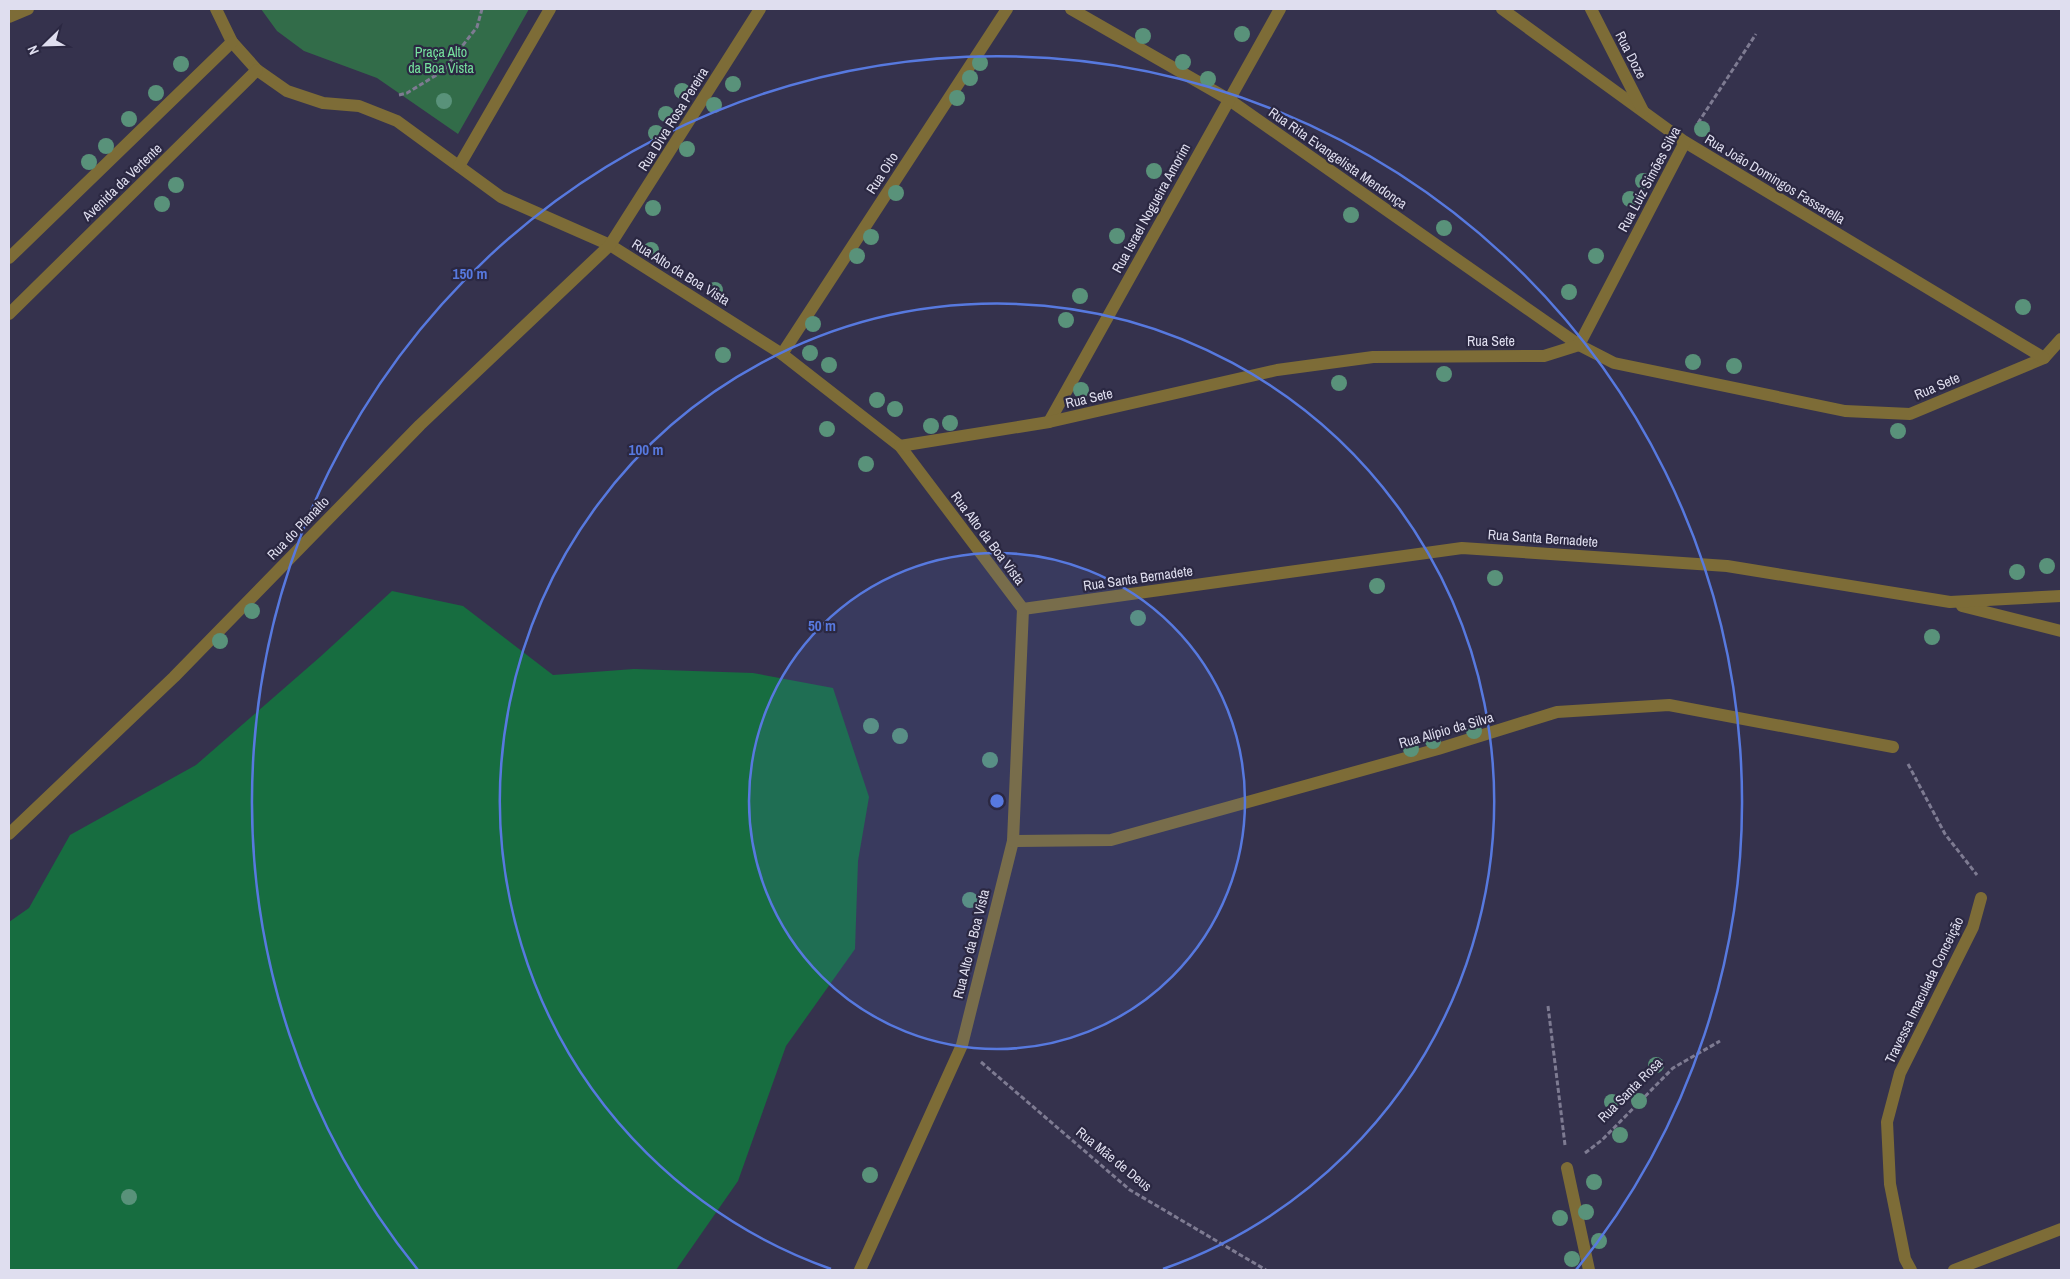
<svg xmlns="http://www.w3.org/2000/svg" width="2070" height="1279" font-family="'Archivo Narrow',sans-serif">
	<style>
		.green { fill: #326c49 }
		.forest { fill: #176d40 }
		.lines { fill: none; stroke-linecap: round; stroke-linejoin: round }
		.path { stroke: #7e7b92; stroke-width: 3; stroke-dasharray: 5 2.5; stroke-linecap: butt }
		.minor { stroke: #7d6c37; stroke-width: 12 }
		.tree { fill: #59927a }
		.ring { fill: none; stroke: #5779df; stroke-width: 2.5 }
		.labels { text-anchor: middle; stroke-width: 4.5; stroke-linejoin: round; paint-order: stroke }
		.park-label { font-size: 14px; fill: #76e19e; stroke: #2b2842 }
		.street-label { font-size: 14px; fill: #dfdeef; stroke: #2b2842 }
		.centre { fill: #5779df; stroke: #2b2842; stroke-width: 2.5 }
		.ring-label { font-size: 15px; text-anchor: middle; font-weight: bold; fill: #5779df; stroke: #2b2842; stroke-width: 4.5; stroke-linejoin: round; paint-order: stroke }
	</style>
	<rect width="100%" height="100%" fill="#35324d"/>
	<path class="green" d="M261,9H529L458,134L377,78L304,51L277,31Z"/>
	<path class="forest" d="M392,591L463,606L553,675L634,669L753,673L833,688L869,797L858,861L855,949L786,1046L738,1181L676,1270H9V922L29,908L70,835L196,765L320,657Z"/>
	<g class="lines">
		<g class="path">
			<path d="M399,95L407,93L443,71L477,27L482,9"/>
			<path d="M1698,123L1756,34"/>
			<path d="M1908,764L1945,834L1977,875"/>
			<path d="M1548,1006L1565,1145"/>
			<path d="M981,1062L1130,1190L1266,1270"/>
			<path d="M1585,1153L1602,1140L1673,1068L1720,1041"/>
		</g>
		<g class="minor">
			<path d="M216,9L232,42L257,70L287,91L323,103L359,106L397,121L501,197L610,245L782,354L900,446L1023,609L1013,841L962,1045L860,1270"/>
			<path d="M1071,9L1228,99L1579,345L1614,363L1845,411L1910,414L2044,358L2061,339"/>
			<path d="M1502,9L1685,142L2044,358"/>
			<path d="M1591,9L1643,111"/>
			<path d="M9,17L28,9"/>
			<path d="M459,166L550,9"/>
			<path d="M9,258L232,42"/>
			<path d="M9,314L257,70"/>
			<path d="M1579,345L1685,142"/>
			<path d="M782,354L1007,9"/>
			<path d="M1049,422L1280,9"/>
			<path d="M900,446L1049,422L1277,370L1373,357L1544,356L1579,345"/>
			<path d="M1962,606L2061,631"/>
			<path d="M1023,609L1462,548L1727,566L1950,602L2061,596"/>
			<path d="M9,834L174,677L420,425L610,245L760,9"/>
			<path d="M1013,841L1111,840L1438,749L1557,712L1669,705L1893,747"/>
			<path d="M1567,1168L1589,1270"/>
			<path d="M1911,1270L1905,1259L1890,1184L1887,1122L1900,1073L1973,927L1981,898"/>
			<path d="M1954,1270L2061,1229"/>
		</g>
	</g>
	<g class="tree">
		<circle cx="1242" cy="34" r="8"/>
		<circle cx="1143" cy="36" r="8"/>
		<circle cx="1183" cy="62" r="8"/>
		<circle cx="980" cy="63" r="8"/>
		<circle cx="181" cy="64" r="8"/>
		<circle cx="970" cy="78" r="8"/>
		<circle cx="1208" cy="79" r="8"/>
		<circle cx="733" cy="84" r="8"/>
		<circle cx="682" cy="91" r="8"/>
		<circle cx="156" cy="93" r="8"/>
		<circle cx="957" cy="98" r="8"/>
		<circle cx="444" cy="101" r="8"/>
		<circle cx="714" cy="105" r="8"/>
		<circle cx="666" cy="114" r="8"/>
		<circle cx="129" cy="119" r="8"/>
		<circle cx="1702" cy="129" r="8"/>
		<circle cx="656" cy="133" r="8"/>
		<circle cx="106" cy="146" r="8"/>
		<circle cx="687" cy="149" r="8"/>
		<circle cx="89" cy="162" r="8"/>
		<circle cx="1154" cy="171" r="8"/>
		<circle cx="1643" cy="181" r="8"/>
		<circle cx="176" cy="185" r="8"/>
		<circle cx="896" cy="193" r="8"/>
		<circle cx="1630" cy="199" r="8"/>
		<circle cx="162" cy="204" r="8"/>
		<circle cx="653" cy="208" r="8"/>
		<circle cx="1351" cy="215" r="8"/>
		<circle cx="1444" cy="228" r="8"/>
		<circle cx="1117" cy="236" r="8"/>
		<circle cx="871" cy="237" r="8"/>
		<circle cx="651" cy="250" r="8"/>
		<circle cx="857" cy="256" r="8"/>
		<circle cx="1596" cy="256" r="8"/>
		<circle cx="715" cy="290" r="8"/>
		<circle cx="1569" cy="292" r="8"/>
		<circle cx="1080" cy="296" r="8"/>
		<circle cx="2023" cy="307" r="8"/>
		<circle cx="1066" cy="320" r="8"/>
		<circle cx="813" cy="324" r="8"/>
		<circle cx="810" cy="353" r="8"/>
		<circle cx="723" cy="355" r="8"/>
		<circle cx="1693" cy="362" r="8"/>
		<circle cx="829" cy="365" r="8"/>
		<circle cx="1734" cy="366" r="8"/>
		<circle cx="1444" cy="374" r="8"/>
		<circle cx="1339" cy="383" r="8"/>
		<circle cx="1081" cy="390" r="8"/>
		<circle cx="877" cy="400" r="8"/>
		<circle cx="895" cy="409" r="8"/>
		<circle cx="950" cy="423" r="8"/>
		<circle cx="931" cy="426" r="8"/>
		<circle cx="827" cy="429" r="8"/>
		<circle cx="1898" cy="431" r="8"/>
		<circle cx="866" cy="464" r="8"/>
		<circle cx="2047" cy="566" r="8"/>
		<circle cx="2017" cy="572" r="8"/>
		<circle cx="1495" cy="578" r="8"/>
		<circle cx="1377" cy="586" r="8"/>
		<circle cx="252" cy="611" r="8"/>
		<circle cx="1138" cy="618" r="8"/>
		<circle cx="1932" cy="637" r="8"/>
		<circle cx="220" cy="641" r="8"/>
		<circle cx="871" cy="726" r="8"/>
		<circle cx="1474" cy="731" r="8"/>
		<circle cx="900" cy="736" r="8"/>
		<circle cx="1433" cy="741" r="8"/>
		<circle cx="1411" cy="749" r="8"/>
		<circle cx="990" cy="760" r="8"/>
		<circle cx="970" cy="900" r="8"/>
		<circle cx="1656" cy="1065" r="8"/>
		<circle cx="1639" cy="1101" r="8"/>
		<circle cx="1612" cy="1102" r="8"/>
		<circle cx="1620" cy="1135" r="8"/>
		<circle cx="870" cy="1175" r="8"/>
		<circle cx="1594" cy="1182" r="8"/>
		<circle cx="129" cy="1197" r="8"/>
		<circle cx="1586" cy="1212" r="8"/>
		<circle cx="1560" cy="1218" r="8"/>
		<circle cx="1599" cy="1241" r="8"/>
		<circle cx="1572" cy="1259" r="8"/>
	</g>
	<circle cx="997" cy="801" r="248" fill="#5779df" fill-opacity=".12"/>
	<g class="ring">
		<circle cx="997" cy="801" r="248"/>
		<path d="M831 1269A497 497 0 1 1 1163 1269"/>
		<path d="M418 1270A745 745 0 1 1 1576 1270"/>
	</g>
	<g class="labels">
		<g class="park-label">
			<text x="441" y="57">Praça Alto<tspan x="441" dy="16">da Boa Vista</tspan></text>
		</g>
		<g class="street-label">
			<text transform="translate(1631 55) rotate(63)" y="5">Rua Doze</text>
			<text transform="translate(673 119) rotate(-58)" y="5">Rua Diva Rosa Pereira</text>
			<text transform="translate(1338 158) rotate(35)" y="5">Rua Rita Evangelista Mendonça</text>
			<text transform="translate(882 173) rotate(-57)" y="5">Rua Oito</text>
			<text transform="translate(1649 179) rotate(-62)" y="5">Rua Luiz Simões Silva</text>
			<text transform="translate(1775 179) rotate(31)" y="5">Rua João Domingos Fassarella</text>
			<text transform="translate(122 182) rotate(-44)" y="5">Avenida da Vertente</text>
			<text transform="translate(1151 208) rotate(-61)" y="5">Rua Israel Nogueira Amorim</text>
			<text transform="translate(681 272) rotate(32)" y="5">Rua Alto da Boa Vista</text>
			<text x="1491" y="346">Rua Sete</text>
			<text transform="translate(1937 386) rotate(-23)" y="5">Rua Sete</text>
			<text transform="translate(1089 398) rotate(-13)" y="5">Rua Sete</text>
			<text transform="translate(298 528) rotate(-46)" y="5">Rua do Planalto</text>
			<text transform="translate(988 538) rotate(53)" y="5">Rua Alto da Boa Vista</text>
			<text transform="translate(1543 538) rotate(4)" y="5">Rua Santa Bernadete</text>
			<text transform="translate(1138 578) rotate(-8)" y="5">Rua Santa Bernadete</text>
			<text transform="translate(1446 730) rotate(-16)" y="5">Rua Alípio da Silva</text>
			<text transform="translate(971 944) rotate(-76)" y="5">Rua Alto da Boa Vista</text>
			<text transform="translate(1924 990) rotate(-64)" y="5">Travessa Imaculada Conceição</text>
			<text transform="translate(1630 1090) rotate(-45)" y="5">Rua Santa Rosa</text>
			<text transform="translate(1114 1159) rotate(39)" y="5">Rua Mãe de Deus</text>
		</g>
	</g>
	<circle cx="997" cy="801" r="8" class="centre"/>
	<g class="ring-label">
		<text x="470" y="279">150 m</text>
		<text x="646" y="455">100 m</text>
		<text x="822" y="631">50 m</text>
	</g>
	<rect width="2070" height="1279" fill="none" stroke="#dfdeef" stroke-width="20"/>
	<g transform="translate(45 45) rotate(247)" stroke="#2b2842" stroke-width="4" paint-order="stroke">
	<path d="M0-4L9 19L0 12L-9 19Z" fill="#dfdeef"/>
	<text y="-8" font-size="14" font-weight="bold" text-anchor="middle" fill="#dfdeef">N</text>
	</g>
</svg>
